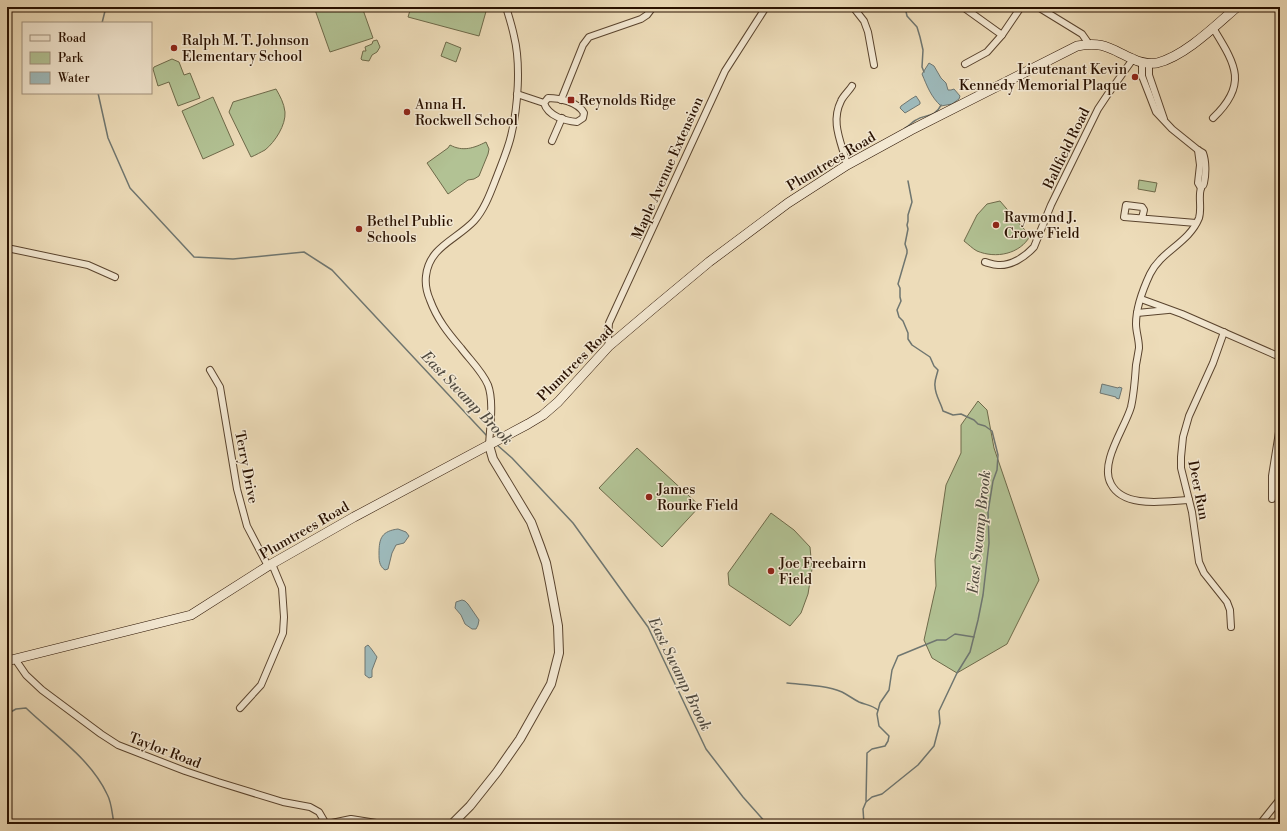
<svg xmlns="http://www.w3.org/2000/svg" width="1287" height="831" font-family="'Libre Bodoni',serif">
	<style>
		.green { fill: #b2c294; stroke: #6e6a4a }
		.water { fill: #9db9ba; stroke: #6f7670 }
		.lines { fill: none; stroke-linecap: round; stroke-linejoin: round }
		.stream { stroke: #6f7670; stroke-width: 1.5 }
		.minor-casing { stroke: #5a442e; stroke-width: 8 }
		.tertiary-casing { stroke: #5a442e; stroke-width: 10 }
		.secondary-casing { stroke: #291100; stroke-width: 10 }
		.minor { stroke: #f3e8d2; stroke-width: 6 }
		.tertiary { stroke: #f3e8d2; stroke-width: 8 }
		.secondary { stroke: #f3e8d2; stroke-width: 9 }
		.poi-dot { fill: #8f2418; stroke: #f3e8d2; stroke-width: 1.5 }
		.labels { text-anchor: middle; stroke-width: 3; stroke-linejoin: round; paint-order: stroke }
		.poi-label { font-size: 14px; fill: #291100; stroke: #f3e8d2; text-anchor: start }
		.street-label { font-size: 14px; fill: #291100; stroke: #f3e8d2 }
		.water-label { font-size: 15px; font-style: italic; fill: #524c41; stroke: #f3e8d2 }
	</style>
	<rect width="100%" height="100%" fill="#eddcb9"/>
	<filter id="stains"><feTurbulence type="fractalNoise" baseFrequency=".005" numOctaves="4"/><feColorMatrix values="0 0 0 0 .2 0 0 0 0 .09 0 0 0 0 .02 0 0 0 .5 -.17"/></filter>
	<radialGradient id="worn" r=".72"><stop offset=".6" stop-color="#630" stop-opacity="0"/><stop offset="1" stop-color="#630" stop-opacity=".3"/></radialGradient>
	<g class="green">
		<path d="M314,7H362L373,38L330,52Z"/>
		<path d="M411,7H485L487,8L479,36L408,17Z"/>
		<path d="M377,40L380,47L377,52L372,55L369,61L362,60L361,59L363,51H366L365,47L372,44L373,41Z"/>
		<path d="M446,42L461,48L456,62L441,56Z"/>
		<path d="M172,59L179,62L184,75L190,73L200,98L178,106L169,82L158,86L153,69L154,67Z"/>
		<path d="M276,89C280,96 284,103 285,112C286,125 275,142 265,150C261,152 256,155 251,157L229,112L233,102Z"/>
		<path d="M213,97L234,145L203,159L182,111Z"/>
		<path d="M486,142L489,149L488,154L479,176L474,179L468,180L448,194L427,163L448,148L450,145C463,152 474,148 486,142Z"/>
		<path d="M1139,180L1157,183L1155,192L1138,189Z"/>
		<path d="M1000,201L1030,236C1020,254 996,259 977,251C973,249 968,244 964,241L977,215L987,204Z"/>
		<path d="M978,401L987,410L994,448L1039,580L1007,644L957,673L932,658L924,640L936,586L935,560L946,485L961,453V425Z"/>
		<path d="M637,448L700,506L662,547L599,488Z"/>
		<path d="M771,513L794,530L810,547L812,569L808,594L801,613L790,626L729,585L728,573Z"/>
	</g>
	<g class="water">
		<path d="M929,63L934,66L941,78L946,83L948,90H951L954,89L960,96L959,99L952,104L941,106C931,97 927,86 922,74Z"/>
		<path d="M916,96L920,102V104L905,113L900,108L901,106L911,99Z"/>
		<path d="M1102,384L1118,388L1119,387L1122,388L1119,399L1116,398V397L1100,393Z"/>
		<path d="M398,529L406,532L409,536L404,543L396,545L392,553L388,569L385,570C379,566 379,560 379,553C379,538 382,531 398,529Z"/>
		<path d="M462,600L465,601L468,604L479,620L478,625L476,629H472L465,624L461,615L455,608L456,602Z"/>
		<path d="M368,645C371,648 375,654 377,657L372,670V677L369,678L365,675V647Z"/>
	</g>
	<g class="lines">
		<g class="stream">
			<path d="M905,7L907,16L917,27L920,37L923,50L922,67L924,72"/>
			<path d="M102,23L106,7"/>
			<path d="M98,93L108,138L130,188L194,257L233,259L304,252L332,270L487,436"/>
			<path d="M905,128C909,126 912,122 916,120C925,114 935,118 941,105"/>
			<path d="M496,444L512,458L573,523L648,627L706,749L743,797L767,824"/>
			<path d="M787,683C805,685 825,685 842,692C848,695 853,699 859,702C866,705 872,705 878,710"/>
			<path d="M7,714L16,709L26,708C54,735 90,758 107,794C112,803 112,814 114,824"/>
			<path d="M866,801L867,753L872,749L885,746L888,741L889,736L879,726L877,714L880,703L889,690L892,670L898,656L937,640H946L955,634L974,637"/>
			<path d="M864,824L863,809L866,802L872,797L882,794L918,765L934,746L940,723L939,711L957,673L970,652L978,620L983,595L989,543L988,512L993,481L997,470L998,455L992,431L985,426L978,424L974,420L961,414L953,415L943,411C941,403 935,395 935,386C934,381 937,375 938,370L934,366L930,357L912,345L908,339V333L903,321L899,317L897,310L901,301L900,297V288L898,284L907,253V250L905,244L908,229L907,225L908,221V215L912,202L908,181"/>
		</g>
		<g class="minor-casing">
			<g id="minor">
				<path d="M853,7L864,21L868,32L874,65"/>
				<path d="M963,7L1002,35"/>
				<path d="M1038,7L1082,34L1089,44"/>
				<path d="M1142,62V76L1156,112L1172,129L1198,150L1203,153C1206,161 1206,174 1204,183C1203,188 1203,183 1201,188C1198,197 1202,208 1199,218C1189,243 1161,251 1150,274C1143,289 1136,307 1136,324C1136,332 1139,339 1139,348C1138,354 1137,360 1136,365C1135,380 1134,394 1131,407C1125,428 1099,463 1111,484C1124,509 1166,501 1189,500"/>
				<path d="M1149,63V75L1164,119"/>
				<path d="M965,64L987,52L1002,35L1021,7"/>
				<path d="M517,94L544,103C548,116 565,121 577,122L583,118L584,113C578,102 560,98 548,98L544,103"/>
				<path d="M561,100L583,45L589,37L641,19L647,15L653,7"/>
				<path d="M1213,118C1249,84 1235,64 1213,28"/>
				<path d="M552,141L562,118"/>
				<path d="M1198,150L1200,165L1198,183L1201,188"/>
				<path d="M847,165C842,143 830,123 841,101C843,96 849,91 852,86"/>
				<path d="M1142,218L1144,210L1142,207L1126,205L1124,217L1196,223"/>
				<path d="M7,248L88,265L115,277"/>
				<path d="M985,262C989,263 993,265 998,265C1011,266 1025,257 1034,247L1051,205L1098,109L1108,94L1133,59"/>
				<path d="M1141,299L1182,314L1280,357"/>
				<path d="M1137,313L1168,310"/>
				<path d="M1224,332L1213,363L1189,416L1183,437L1181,457V468L1192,512L1199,562L1204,573L1227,602L1230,610L1231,627"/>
				<path d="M609,346L608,337L609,323L725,71L766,7"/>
				<path d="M210,370L220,387L237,489L247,526L268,566"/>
				<path d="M489,445C490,427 494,401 488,385C482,371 470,360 461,348C448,333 437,319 430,300C427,293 425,284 426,276C429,247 456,240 474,221C485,209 491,191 497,176C502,163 508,149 511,136C518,107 521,64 514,36C512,26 509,17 506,7"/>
				<path d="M1272,499V476L1280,426"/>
				<path d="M15,659L26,675L42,690L101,734L118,745L185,771L218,782L283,802L310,807L319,812L326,824"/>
				<path d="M240,708L261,685L283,633L284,617L282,588L272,564"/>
				<path d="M1260,824L1280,799"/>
			</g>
		</g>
		<g class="tertiary-casing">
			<g id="tertiary">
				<path d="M332,824L351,820L376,824"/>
				<path d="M452,824L470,806L497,772L520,739L551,684L559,653L558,626L550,583L546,563L540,546L531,522L493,459L489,445"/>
			</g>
		</g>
		<g class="secondary-casing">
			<path id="secondary" d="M7,661L191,615L268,566L354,517L528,424L543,415L558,402L609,346L655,307L709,262L788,203L847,165L911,130L1077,46C1104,41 1110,49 1133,59C1139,62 1149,64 1157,63C1185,56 1215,26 1237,7"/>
		</g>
		<use href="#minor" class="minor"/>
		<use href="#tertiary" class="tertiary"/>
		<use href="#secondary" class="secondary"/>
	</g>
	<g class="poi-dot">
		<circle cx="174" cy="48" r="4"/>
		<circle cx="1135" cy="77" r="4"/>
		<rect x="567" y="96" width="8" height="8" rx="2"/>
		<circle cx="407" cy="112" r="4"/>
		<circle cx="996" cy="225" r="4"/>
		<circle cx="359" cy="229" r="4"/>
		<circle cx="649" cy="497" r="4"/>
		<circle cx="771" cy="571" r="4"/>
	</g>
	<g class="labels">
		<g class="poi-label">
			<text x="182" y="45">Ralph M. T. Johnson<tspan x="182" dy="16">Elementary School</tspan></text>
			<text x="1127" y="74" text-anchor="end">Lieutenant Kevin<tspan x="1127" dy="16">Kennedy Memorial Plaque</tspan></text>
			<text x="579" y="105">Reynolds Ridge</text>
			<text x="415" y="109">Anna H.<tspan x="415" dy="16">Rockwell School</tspan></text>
			<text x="1004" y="222">Raymond J.<tspan x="1004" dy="16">Crowe Field</tspan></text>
			<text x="367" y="226">Bethel Public<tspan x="367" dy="16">Schools</tspan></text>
			<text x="657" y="494">James<tspan x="657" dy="16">Rourke Field</tspan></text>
			<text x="779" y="568">Joe Freebairn<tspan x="779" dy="16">Field</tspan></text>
		</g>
		<g class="street-label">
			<text transform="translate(1066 148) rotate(-64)" y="5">Ballfield Road</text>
			<text transform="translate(831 161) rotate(-31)" y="5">Plumtrees Road</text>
			<text transform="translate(667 168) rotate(-66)" y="5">Maple Avenue Extension</text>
			<text transform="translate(575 363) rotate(-45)" y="5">Plumtrees Road</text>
			<text transform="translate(247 467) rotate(79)" y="5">Terry Drive</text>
			<text transform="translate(1199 490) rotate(79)" y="5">Deer Run</text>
			<text transform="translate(304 530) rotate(-30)" y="5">Plumtrees Road</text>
			<text transform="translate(165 750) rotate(21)" y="5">Taylor Road</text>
		</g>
		<g class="water-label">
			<text transform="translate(467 398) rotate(46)" y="5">East Swamp Brook</text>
			<text transform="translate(979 532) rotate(-84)" y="5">East Swamp Brook</text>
			<text transform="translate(680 674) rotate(64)" y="5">East Swamp Brook</text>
		</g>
	</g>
	<rect width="1287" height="831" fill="none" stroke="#eddcb9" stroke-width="24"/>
	<rect x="8" y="8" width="1271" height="815" fill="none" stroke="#291100" stroke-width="2"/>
	<rect x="12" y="12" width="1263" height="807" fill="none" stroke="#291100"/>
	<rect x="22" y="22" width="130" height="72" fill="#f3e8d2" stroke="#a2927e"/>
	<rect x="30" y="35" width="20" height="6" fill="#f3e8d2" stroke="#a2927e"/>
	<text x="58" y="42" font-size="12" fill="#291100">Road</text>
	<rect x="30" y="52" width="20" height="12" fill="#b2c294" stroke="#a2927e"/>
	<text x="58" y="62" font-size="12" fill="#291100">Park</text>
	<rect x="30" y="72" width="20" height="12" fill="#9db9ba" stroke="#a2927e"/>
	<text x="58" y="82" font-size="12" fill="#291100">Water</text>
	<rect width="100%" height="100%" filter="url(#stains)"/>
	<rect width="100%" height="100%" fill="url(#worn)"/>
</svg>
